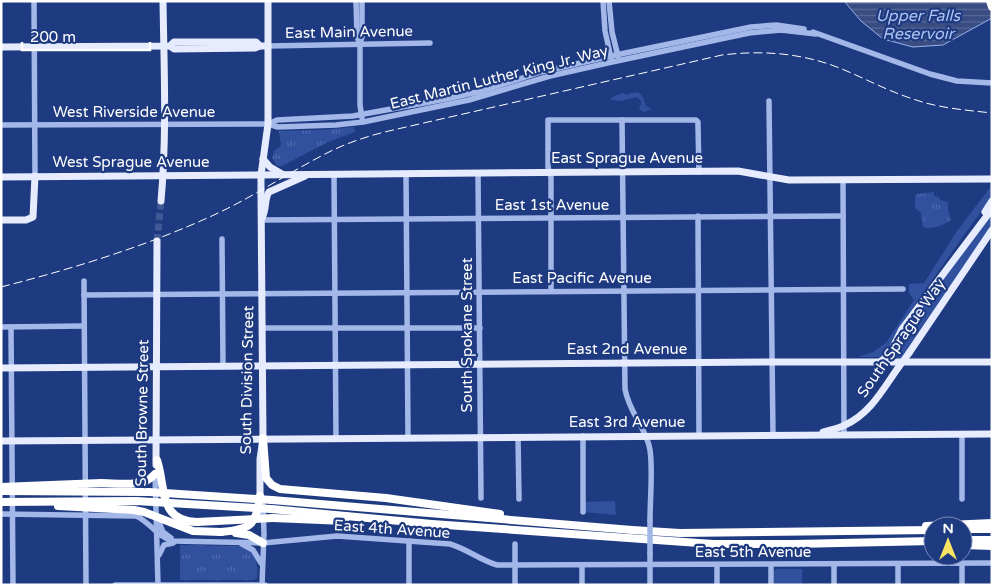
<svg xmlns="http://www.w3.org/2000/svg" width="993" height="586" font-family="'Varela Round',sans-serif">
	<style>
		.grass { fill: #31519f }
		.park { fill: url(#park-tufts) }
		.water { fill: url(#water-rules); stroke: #96b0eb }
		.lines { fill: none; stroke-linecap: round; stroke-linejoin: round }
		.major-tunnel { stroke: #405894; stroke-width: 7; stroke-dasharray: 7 3.5; stroke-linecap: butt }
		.minor { stroke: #a3b8e9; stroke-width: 5.5 }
		.major { stroke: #e6ebfe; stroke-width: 7 }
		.highway { stroke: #fff; stroke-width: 8 }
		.rail { stroke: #fff; stroke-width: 1; stroke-dasharray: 9 4; stroke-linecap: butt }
		.minor-bridge { stroke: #a3b8e9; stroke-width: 5.5 }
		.major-bridge { stroke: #e6ebfe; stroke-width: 7 }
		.highway-bridge { stroke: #fff; stroke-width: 8 }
		.labels { text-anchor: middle; stroke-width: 4.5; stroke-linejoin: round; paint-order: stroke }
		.street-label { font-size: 15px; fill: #fff; stroke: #1e3a81 }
		.water-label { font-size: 16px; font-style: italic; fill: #aec2f1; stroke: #1e3a81 }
	</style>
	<defs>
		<pattern id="park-tufts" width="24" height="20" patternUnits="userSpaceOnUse" patternTransform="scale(1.25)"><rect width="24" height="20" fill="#31519f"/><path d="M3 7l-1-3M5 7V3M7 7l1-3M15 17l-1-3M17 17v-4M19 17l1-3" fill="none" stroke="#506bad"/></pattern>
		<pattern id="water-rules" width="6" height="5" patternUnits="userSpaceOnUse" patternTransform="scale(1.25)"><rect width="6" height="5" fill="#394d83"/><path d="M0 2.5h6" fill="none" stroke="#576896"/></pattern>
	</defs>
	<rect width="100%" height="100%" fill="#1e3a81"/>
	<g class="grass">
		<path d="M624,93L626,95C641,88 642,95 646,106L652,109L644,112L639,109L642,102L637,97L621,101L610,100L614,96Z"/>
		<path d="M992,185V196L913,307L896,333L886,354L879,357H858L873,352L886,343L914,300L909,293V284L924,283L957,231Z"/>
		<path d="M992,213V226L901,358L892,357L901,334Z"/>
		<path d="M615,501L616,515L583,512V502Z"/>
		<path d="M776,569H802V585H774V571Z"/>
	</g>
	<g class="park">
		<path d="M354,127L355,132L328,142L282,166H277L272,158L275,150L281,146L279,131L322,130Z"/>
		<path d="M934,192V196L939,197L940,200L948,202V210L951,220C944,225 932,230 923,227L921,213L915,208V196L917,194Z"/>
		<path d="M180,545L241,546C257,552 258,563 257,578L253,580H180Z"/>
	</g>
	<path class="water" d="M844,1H992V18L943,45L913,47L883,39L861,21Z"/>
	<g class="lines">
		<path class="major-tunnel" d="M157,241L161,201"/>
		<g class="minor">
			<path d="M34,1L35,176"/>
			<path d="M356,1L357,37L360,44"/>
			<path d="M362,1V37L360,44V105L362,118"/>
			<path d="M603,1L605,31L611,58"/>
			<path d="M609,1L612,32L618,56"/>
			<path d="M813,32L930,74L957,81L992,83"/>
			<path d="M268,46L430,43"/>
			<path d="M769,101L773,435"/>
			<path d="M622,120L625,389C629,413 647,429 650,450C653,470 650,499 650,520"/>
			<path d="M268,124L277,120L353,116L446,99L482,91L541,72L611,56L751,27L776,25L804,29"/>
			<path d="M1,125L268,124L278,127L336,125L363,122L469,100L550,76L612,62L749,33L781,30L816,34"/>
			<path d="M478,173L481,498"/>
			<path d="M334,174L336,438"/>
			<path d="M406,174L408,437"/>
			<path d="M843,180L844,435"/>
			<path d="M698,216L699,436"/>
			<path d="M261,220L843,216"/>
			<path d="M222,239L223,366"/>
			<path d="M84,281L86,585"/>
			<path d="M551,291V177L548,167V120H696L698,122V126L699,172"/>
			<path d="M84,295L903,289"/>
			<path d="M1,327L84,326"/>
			<path d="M11,327L13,585"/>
			<path d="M262,328H480"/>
			<path d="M962,434V499"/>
			<path d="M583,436V512"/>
			<path d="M518,437L519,499"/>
			<path d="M155,474L158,585"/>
			<path d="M1,514L136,516C150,522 157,537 173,541L263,543L337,536L450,544C467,549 480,560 497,565L992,563"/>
			<path d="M158,520L163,532L171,538"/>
			<path d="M242,544L253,550L261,563"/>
			<path d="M515,544V585"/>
			<path d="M650,553V585"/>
			<path d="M159,555L164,545L173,543"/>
			<path d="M834,564V585"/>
			<path d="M898,564V585"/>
			<path d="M582,565V585"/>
			<path d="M115,585H265"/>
			<path d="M262,585L264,534L263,505"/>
			<path d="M409,585V541"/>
			<path d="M717,585V565"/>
			<path d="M771,585V565"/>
			<path d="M962,585V564"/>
		</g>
		<g class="major">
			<path d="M170,46L174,49L255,48L260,46"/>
			<path d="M1,47L170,46L174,42H256L260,46H268"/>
			<path d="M263,159L270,167L282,174"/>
			<path d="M1,177L738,171L789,180L992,179"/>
			<path d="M161,201C167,135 164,67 163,1"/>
			<path d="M985,212L992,201"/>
			<path d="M262,218C267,209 264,199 269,192L305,176"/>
			<path d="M1,220H26L33,217L35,176"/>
			<path d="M909,353L992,230"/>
			<path d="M881,361L889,355L902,329L992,209"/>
			<path d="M1,368L765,362H992"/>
			<path d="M823,432C830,430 838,429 845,425C870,414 883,389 898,368"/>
			<path d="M1,441L992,434"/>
			<path d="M156,465L157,241"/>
			<path d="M260,496V459L263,438L261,193V175L268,124V1"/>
		</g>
		<g class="highway">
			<path d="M990,1L992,7"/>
			<path d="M263,438L266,478L272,485L280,489L386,498L500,514"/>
			<path d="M157,460C166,487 158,521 197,522"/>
			<path d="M101,483C118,483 144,488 155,474"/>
			<path d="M272,500L632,530L680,533L933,530"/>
			<path d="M271,509L432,524L713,544H794L933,541"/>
			<path d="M273,518L345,521"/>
			<path d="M926,526L992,523"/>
			<path d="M969,529H992"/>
			<path d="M221,532C251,529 256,526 260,496"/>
			<path d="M236,533L249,535L263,543"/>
			<path d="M963,540H992"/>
			<path d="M963,545L992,546"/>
		</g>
		<path class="rail" d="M1,287C75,268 147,246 216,214C255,196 291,171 329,152C349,142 371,135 393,130L722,55C763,50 803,53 842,69C866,79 888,91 913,99C938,108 965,110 992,113"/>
		<path class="minor-bridge" d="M650,553V520"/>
		<path class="major-bridge" d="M898,368L909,353"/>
		<g class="highway-bridge">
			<path d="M1,487L101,483"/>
			<path d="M1,491L149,492L272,500"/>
			<path d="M1,502L136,501L271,509"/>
			<path d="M58,506L134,510L144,512L193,531L221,532"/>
			<path d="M197,522L273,518"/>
		</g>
	</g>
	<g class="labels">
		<g class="street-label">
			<text transform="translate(349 32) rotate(-1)" y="5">East Main Avenue</text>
			<text transform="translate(499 77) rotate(-14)" y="5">East Martin Luther King Jr. Way</text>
			<text x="134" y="117">West Riverside Avenue</text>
			<text x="627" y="163">East Sprague Avenue</text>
			<text x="131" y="167">West Sprague Avenue</text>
			<text x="552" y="210">East 1st Avenue</text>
			<text x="582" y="283">East Pacific Avenue</text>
			<text transform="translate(467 335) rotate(-90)" y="5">South Spokane Street</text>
			<text transform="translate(901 338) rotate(-55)" y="5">South Sprague Way</text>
			<text x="627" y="354">East 2nd Avenue</text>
			<text transform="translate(247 380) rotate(-89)" y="5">South Division Street</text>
			<text transform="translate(142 413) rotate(-89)" y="5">South Browne Street</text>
			<text x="627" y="427">East 3rd Avenue</text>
			<text transform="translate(392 529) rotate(4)" y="5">East 4th Avenue</text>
			<text x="753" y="557">East 5th Avenue</text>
		</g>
		<g class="water-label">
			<text x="918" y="21">Upper Falls<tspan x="918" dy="18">Reservoir</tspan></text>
		</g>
	</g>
	<rect width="993" height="586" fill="none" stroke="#ffffff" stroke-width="5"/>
	<g transform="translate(948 541)"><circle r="24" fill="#1e3a81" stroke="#7889b3"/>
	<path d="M0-4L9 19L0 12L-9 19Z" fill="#f8e462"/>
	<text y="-8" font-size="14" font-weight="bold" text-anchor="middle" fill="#ffffff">N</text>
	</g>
	<path d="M22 42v8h128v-8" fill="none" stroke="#ffffff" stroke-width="2.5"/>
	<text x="30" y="42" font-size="15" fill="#ffffff" stroke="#1e3a81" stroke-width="4" paint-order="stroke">200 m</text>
</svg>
